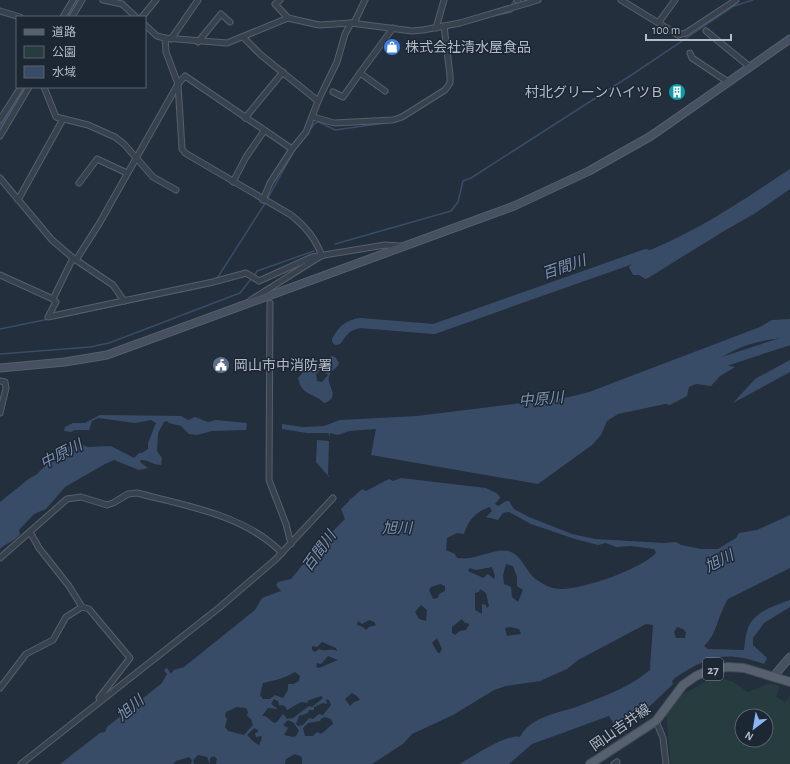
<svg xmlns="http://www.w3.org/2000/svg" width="790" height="764" font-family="'Alegreya Sans','Noto Sans JP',sans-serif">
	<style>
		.green { fill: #263c3f; fill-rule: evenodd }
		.water { fill: #394c67; fill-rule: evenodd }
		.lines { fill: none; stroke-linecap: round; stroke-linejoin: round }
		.stream { stroke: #394c67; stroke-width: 1.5 }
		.river { stroke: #394c67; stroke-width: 10 }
		.street-casing { stroke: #565f6c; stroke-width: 7 }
		.secondary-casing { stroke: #565f6c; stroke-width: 9 }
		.primary-casing { stroke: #414a57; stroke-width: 10 }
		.street { stroke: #38414e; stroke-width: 5 }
		.secondary { stroke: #465061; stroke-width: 7 }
		.primary { stroke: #56606e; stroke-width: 8 }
		.labels { text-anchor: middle; stroke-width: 3; stroke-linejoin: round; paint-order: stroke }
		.shield { fill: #1d2633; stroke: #878f9c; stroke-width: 1 }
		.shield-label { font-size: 13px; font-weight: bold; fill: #b4bcc9 }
		.poi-label { font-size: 14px; fill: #b4bcc9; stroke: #1d2633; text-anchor: start }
		.street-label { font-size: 14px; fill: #b4bcc9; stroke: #1d2633 }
		.water-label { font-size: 15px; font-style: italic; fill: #7c92b1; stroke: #1d2633 }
	</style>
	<rect width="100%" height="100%" fill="#242f3e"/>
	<path class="green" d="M715,676L733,682L748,692L770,683L780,686L776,697L785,702L790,696V764H671L666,714L680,696ZM742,716H766V740H742Z"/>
	<g class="water">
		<path d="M790,169V189L754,214L724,231L648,278L645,279L639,275H633L629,267L634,262V256C691,236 740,202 790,169Z"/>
		<path d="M790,319V338C765,338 736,346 716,361V363L735,367L720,376L711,386L696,384L689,387L687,396L670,405L665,404L618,414L607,421L601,435L592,445L538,484L371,455L376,429L349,431L338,435L330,433V436L328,433H307L282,429V424L303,427L324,426L340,420L417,416L569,397L589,392L760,327L772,320Z"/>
		<path d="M332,356L335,357L339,363C337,369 331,370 329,376C326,385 342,398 324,403C314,392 302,397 298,378L306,369ZM320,370L324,371L328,375L322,382L317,381L316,374Z"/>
		<path d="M790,360V372L733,403L755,379Z"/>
		<path d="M100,415L181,416L188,420L195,417L208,422L216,420L247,423L246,430L212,431L197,435L189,434L181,426L169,423L167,421L164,422L158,433L157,451L162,458L161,465C153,465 149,460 141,460L140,462L148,468L139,470L114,460L105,464L65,487L46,509L34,514L19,530L20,534C15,541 6,543 0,549V502L30,478L36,475L55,456L67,447L79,444L88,447L111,446L134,458L139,453H142L148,449V443L156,423L151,420L135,423L98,418L92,421L89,430H75L71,432L64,431L65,427L73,423H85Z"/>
		<path d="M317,440L329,441L328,474L330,478L316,462Z"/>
		<path d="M401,478L486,488L498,494L500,498L495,504L498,506L506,501H509L514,509L529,517L572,534L595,539L664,543L676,542L681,545L701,549H718L736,538L739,533L757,530L790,515V568L728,599C718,614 717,635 704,646L708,649L744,650C745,644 745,637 747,631C752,612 774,606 790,600V607L764,623L753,638V645L767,658L764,664C725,650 708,656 675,678L672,681L673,684L649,707L623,724V730L627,737L622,730H618L609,716L532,744L509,764H460C472,757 507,733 520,737C532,714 564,713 584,704C608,695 633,685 651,669L650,668L653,625L646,624L578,660L567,669L540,681L506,686L494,690L453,715L412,734L403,744L372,764H302V757L295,754L286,759L285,764H216L217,759L214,756L210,758V764L207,757L198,755L193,760L194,764H191L192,760L189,757L176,761L173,764H60L100,733L105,732L107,727L162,683L167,674L164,670L167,668L171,674L174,670L184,667L255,610L262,598L281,591L276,585L278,582L291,579L318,546L345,519L341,509L350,500L349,498L351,499L362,489L366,491L389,479L393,481ZM490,507L492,511L486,517L498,520L503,513L509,512L531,524L575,539L598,545L606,543L616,547L631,546L654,549L656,553C641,569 582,590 560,589C552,589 544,585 537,580C525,572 523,555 508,551C499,548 479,557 469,558C465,559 461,558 457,558L455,554L446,550L447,538L457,533L464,534C468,520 477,511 490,507ZM506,564L513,566L517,577V586L523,590L518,602L512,597L511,587L504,584L503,575ZM492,567L495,576L494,579L488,574L483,578L468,571L470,568L476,570ZM440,584L445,586V591L439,594L438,598L433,599L429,590L431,587ZM480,589L486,593L489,606L487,608L486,605L482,604V614L475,610V593L479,592ZM421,605L427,610L426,621L419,619L415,612ZM462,619L465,623H468L469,625L466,630L460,631L455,635L452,633V627ZM369,620L374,622L376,625L369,627L366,630L363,627L357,625L358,621L362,624ZM510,627L519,629L521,634L507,636L505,628ZM677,627L683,629L686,632L685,638H676L674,632ZM437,638L442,649L440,653H438L432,643ZM322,642L336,648L337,651C331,648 324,652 319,649L315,652L312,650V646L317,647ZM328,656L338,660L319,668L316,667L317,663L321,664ZM295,672L300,676L299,681L294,684H288V690L283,698L275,695L270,699H263L260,695L263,683C276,680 283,679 295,672ZM352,693L357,696L360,700L354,702L350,706L345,699ZM321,696L323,698L312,707L309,706L293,718L287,719L283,714L277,722L274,723L265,716H262L268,708L278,709L271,704L274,699L278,701L279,705L285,706L287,710L301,702L309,703L307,701ZM326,699L329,700L331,705L323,715L319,714L313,719L309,718L303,725L298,726L296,724L299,716L308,713L309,710H314V707L323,703L327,704ZM237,707L246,708L248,712L247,716L251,719L253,725L244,735L228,731L225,727L227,719L225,716L226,712ZM325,717L331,719L333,724C328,727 326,731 321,734L317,732L313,736H305L303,728L308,723L320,721L322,718ZM288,720L294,723L299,731L296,736L293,737L284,735L288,728L283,725ZM254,728L258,730V732L255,733L256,737L261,736L262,738L259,745L254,742L247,735Z"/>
	</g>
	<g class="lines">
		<g class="stream">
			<path d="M487,17L512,12L511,6L514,0"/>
			<path d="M335,244L451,211L458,202L463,181L471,178L633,74L734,6L753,0"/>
			<path d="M254,276L257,271L314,251"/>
			<path d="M216,280L264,205L294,151L315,123L319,122L335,130L385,123"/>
			<path d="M57,318L213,285L214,283"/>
			<path d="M0,329L49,319"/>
			<path d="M0,354L90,347L109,343L240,293L251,279"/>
		</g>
		<g class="river">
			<path d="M68,17L78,0"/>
			<path d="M0,126L24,87"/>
			<path d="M337,340C343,330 348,325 360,323L434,329L646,254"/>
			<path d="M704,368L790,340"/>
		</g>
		<g class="street-casing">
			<g id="street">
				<path d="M103,0L122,4L136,17"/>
				<path d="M280,0L275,4L288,18"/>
				<path d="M517,0H518"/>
				<path d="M621,0L678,35L686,33L736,0"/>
				<path d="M0,11L20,17"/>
				<path d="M63,17L73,0"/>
				<path d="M72,17L82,0"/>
				<path d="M142,17L156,0"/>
				<path d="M659,22L675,0"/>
				<path d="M354,23L365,0"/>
				<path d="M145,25L157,36L165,38L227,43L288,18L319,25L351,23L412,31L423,30L460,23L538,0"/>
				<path d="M436,28L444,0"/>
				<path d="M706,31L750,67"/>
				<path d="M165,38L166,52L178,84L182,149L185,153L291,215C306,227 315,238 322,256"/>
				<path d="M244,38L261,55L318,101"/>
				<path d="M171,39L198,0"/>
				<path d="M198,42L221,14L230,22"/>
				<path d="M690,53L692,58L728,82"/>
				<path d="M44,87L56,117L88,125L115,137L124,144L153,177L176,190"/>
				<path d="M385,91L360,73L393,28"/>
				<path d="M333,92L343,97L360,73"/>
				<path d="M313,117L334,123L393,120L402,117L445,90L450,83V75L444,26"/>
				<path d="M245,118L283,72"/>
				<path d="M0,120L21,87"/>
				<path d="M0,136L29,87"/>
				<path d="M0,178L52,240L73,258L113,285L124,301"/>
				<path d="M233,182L246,157L264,131"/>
				<path d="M79,183L97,159L127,173"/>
				<path d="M18,200L63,119"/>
				<path d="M263,200L270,183L292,149L306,132L318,101L337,62L345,34L351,23"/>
				<path d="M76,260L99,224L178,84L185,76L292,149"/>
				<path d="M0,275L53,299L73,258"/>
				<path d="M53,299L56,302L48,317L213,282L246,273L259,281L312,257L385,245L400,246"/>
				<path d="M251,300L321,256"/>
				<path d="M270,303L269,480L286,524L291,544"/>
				<path d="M0,381L5,382L6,388L0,413"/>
				<path d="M30,532L39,548L69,586L82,607L89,609L130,658L99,698"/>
				<path d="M0,558L67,499L81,497L107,505L113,503L128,494L137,493C187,506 245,515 282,553"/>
				<path d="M0,688L26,654L53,640L66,617L82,607"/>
				<path d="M656,721L663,738L666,764"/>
				<path d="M21,764L220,607L276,559L333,498"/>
				<path d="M614,764L617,762"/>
			</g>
		</g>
		<g class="secondary-casing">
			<g id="secondary">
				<path d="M0,368L65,362L107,355L514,206L589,171L651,136L790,39"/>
				<path d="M773,677L790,657"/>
			</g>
		</g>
		<g class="primary-casing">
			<path id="primary" d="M590,764L656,721L683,685L696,676L712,669L728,667L744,668L790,682"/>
		</g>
		<use href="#street" class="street"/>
		<use href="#secondary" class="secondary"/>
		<use href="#primary" class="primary"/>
	</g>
	<defs>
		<g id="shop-disc" transform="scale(0.9)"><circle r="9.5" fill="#3f7fe0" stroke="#1d2633"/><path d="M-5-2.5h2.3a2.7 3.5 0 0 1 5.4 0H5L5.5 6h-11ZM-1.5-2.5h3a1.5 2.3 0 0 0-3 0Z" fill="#fff"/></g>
		<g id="building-disc" transform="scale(0.9)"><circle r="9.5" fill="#0f9aa8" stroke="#1d2633"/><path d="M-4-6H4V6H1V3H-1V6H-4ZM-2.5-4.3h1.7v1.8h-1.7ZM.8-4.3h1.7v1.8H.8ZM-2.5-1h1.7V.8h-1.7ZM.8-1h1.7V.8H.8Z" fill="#fff"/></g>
		<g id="civic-disc" transform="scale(0.9)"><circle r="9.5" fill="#5c6f8a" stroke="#1d2633"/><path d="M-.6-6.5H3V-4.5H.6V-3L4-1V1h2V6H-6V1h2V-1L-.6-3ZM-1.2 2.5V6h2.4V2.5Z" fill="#fff"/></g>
	</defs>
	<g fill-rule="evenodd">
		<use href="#shop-disc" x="392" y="47"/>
		<use href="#building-disc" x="677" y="92"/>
		<use href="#civic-disc" x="221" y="365"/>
	</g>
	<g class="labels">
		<rect class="shield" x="703" y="658" width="20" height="22" rx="3"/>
		<g class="shield-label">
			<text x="713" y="674">27</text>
		</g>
		<g class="poi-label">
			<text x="405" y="52">株式会社清水屋食品</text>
			<text x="664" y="97" text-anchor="end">村北グリーンハイツＢ</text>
			<text x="234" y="370">岡山市中消防署</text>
		</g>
		<g class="street-label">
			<text transform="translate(620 727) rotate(-35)" y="5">岡山吉井線</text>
		</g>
		<g class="water-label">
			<text transform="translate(564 267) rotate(-19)" y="5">百間川</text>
			<text transform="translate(541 399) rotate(-5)" y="5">中原川</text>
			<text transform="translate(61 454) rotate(-27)" y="5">中原川</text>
			<text x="397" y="533">旭川</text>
			<text transform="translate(319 551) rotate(-54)" y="5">百間川</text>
			<text transform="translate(719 561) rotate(-27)" y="5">旭川</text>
			<text transform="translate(130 708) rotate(-40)" y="5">旭川</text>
		</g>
	</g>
	<rect x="16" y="16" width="130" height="72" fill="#1d2633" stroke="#59626f"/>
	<rect x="24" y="29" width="20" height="6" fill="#56606e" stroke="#59626f"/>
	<text x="52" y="36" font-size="12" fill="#b4bcc9">道路</text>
	<rect x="24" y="46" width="20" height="12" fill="#263c3f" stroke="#59626f"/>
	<text x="52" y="56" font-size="12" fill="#b4bcc9">公園</text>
	<rect x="24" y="66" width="20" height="12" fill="#394c67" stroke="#59626f"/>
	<text x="52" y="76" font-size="12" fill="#b4bcc9">水域</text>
	<g transform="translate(754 728) rotate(211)"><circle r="19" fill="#1d2633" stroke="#59626f"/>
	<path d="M0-3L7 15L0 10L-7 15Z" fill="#8ab4f8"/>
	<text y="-6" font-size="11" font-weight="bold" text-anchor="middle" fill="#b4bcc9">N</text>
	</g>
	<path d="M646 34v6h85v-6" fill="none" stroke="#b4bcc9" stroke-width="2"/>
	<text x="652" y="34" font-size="12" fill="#b4bcc9" stroke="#1d2633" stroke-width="3" paint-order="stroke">100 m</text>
</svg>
